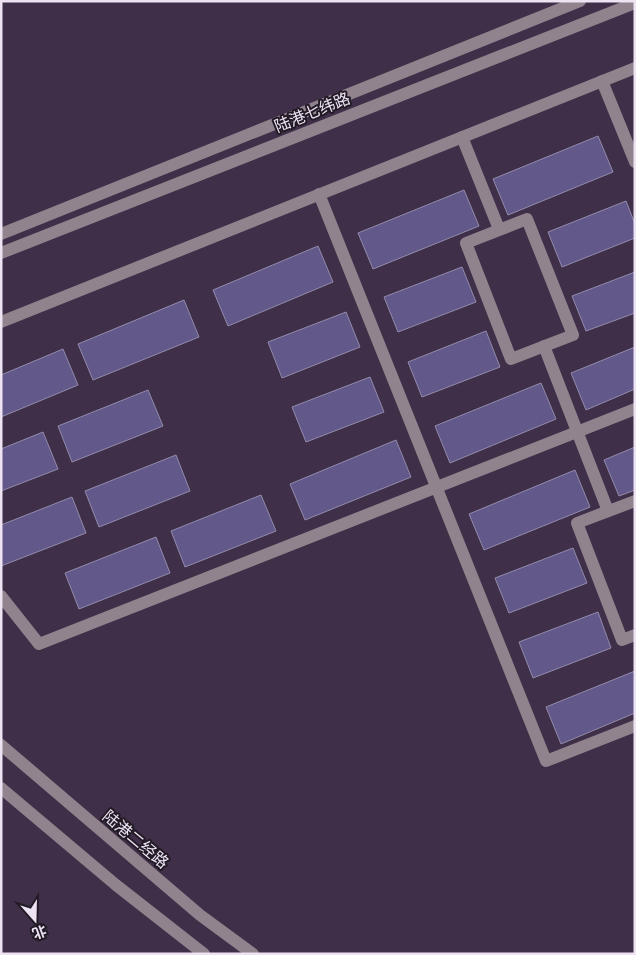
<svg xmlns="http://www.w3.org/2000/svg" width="636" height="955" font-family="Poppins,'Noto Sans SC',sans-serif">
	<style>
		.building { fill: #63588a; stroke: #928cac }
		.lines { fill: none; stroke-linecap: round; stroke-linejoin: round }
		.minor { stroke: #91838d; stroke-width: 12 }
		.labels { text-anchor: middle; stroke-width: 4; stroke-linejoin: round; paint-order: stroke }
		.street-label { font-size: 16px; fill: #eee3f3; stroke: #221b26 }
	</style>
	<rect width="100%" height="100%" fill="#402f48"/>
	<g class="building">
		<path d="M598,136L613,172L508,215L493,179Z"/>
		<path d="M464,190L479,226L373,269L358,233Z"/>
		<path d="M626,201L635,224V238L562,267L548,232Z"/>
		<path d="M318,246L333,282L228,326L213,290Z"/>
		<path d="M462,267L476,302L398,332L384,297Z"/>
		<path d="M635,272V313L586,331L572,296Z"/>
		<path d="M184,300L199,337L93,380L78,344Z"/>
		<path d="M346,312L360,347L282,378L268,342Z"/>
		<path d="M486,331L500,367L422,397L408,362Z"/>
		<path d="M635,347V389L586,410L571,373Z"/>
		<path d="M63,349L78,385L1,417V375Z"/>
		<path d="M370,377L384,412L306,442L292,407Z"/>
		<path d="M541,383L556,419L450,463L435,426Z"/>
		<path d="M148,390L163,426L72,462L58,426Z"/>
		<path d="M43,432L58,469L1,491V449Z"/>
		<path d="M396,440L411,477L305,520L290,484Z"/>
		<path d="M635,447V490L619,496L604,460Z"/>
		<path d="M176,455L190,491L99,527L85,491Z"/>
		<path d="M575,470L590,507L484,550L469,514Z"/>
		<path d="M261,495L276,531L185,567L171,531Z"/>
		<path d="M72,497L86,533L1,566V525Z"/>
		<path d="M156,537L170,573L79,609L65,573Z"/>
		<path d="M573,548L587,583L509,613L495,578Z"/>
		<path d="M598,612L611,648L533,678L519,642Z"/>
		<path d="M635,671V713L561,744L546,707Z"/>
	</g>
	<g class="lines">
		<g class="minor">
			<path d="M602,81L635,162"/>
			<path d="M462,137L499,229"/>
			<path d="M319,194L546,761L635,726"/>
			<path d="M527,219L573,335L511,359L466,243Z"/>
			<path d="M1,234L580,1"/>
			<path d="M1,253L635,3"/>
			<path d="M1,322L635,68"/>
			<path d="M544,346L608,511"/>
			<path d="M635,501L577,523L622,640L635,635"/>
			<path d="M1,596L39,644L635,409"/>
			<path d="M1,745L200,915L253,954"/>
			<path d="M1,788L116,885L204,954"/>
		</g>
	</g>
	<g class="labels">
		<g class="street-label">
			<text transform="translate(312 112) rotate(-22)" y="6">陆港七纬路</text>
			<text transform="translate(136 839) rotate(40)" y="6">陆港二经路</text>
		</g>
	</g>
	<rect width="636" height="955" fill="none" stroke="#eee3f3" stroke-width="5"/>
	<g transform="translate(35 920) rotate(160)" stroke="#221b26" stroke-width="4" paint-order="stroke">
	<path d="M0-4L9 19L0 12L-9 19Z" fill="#eee3f3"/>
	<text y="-8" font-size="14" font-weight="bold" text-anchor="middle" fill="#eee3f3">北</text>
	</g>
</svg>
